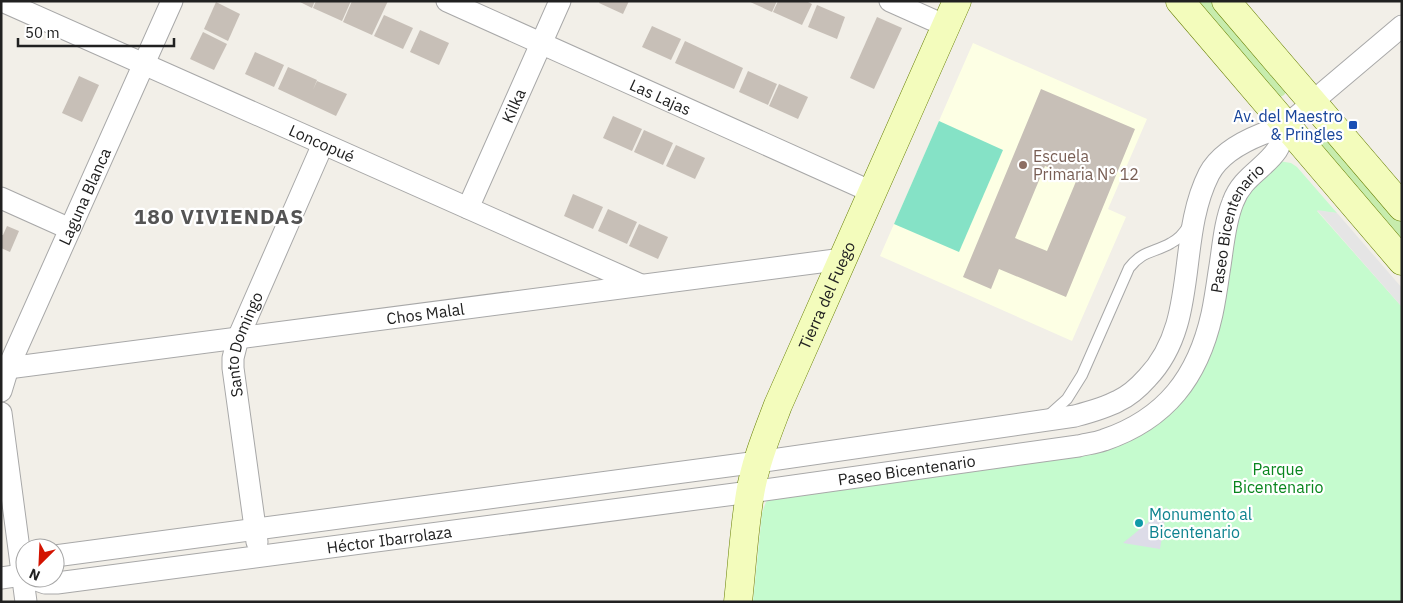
<svg xmlns="http://www.w3.org/2000/svg" width="1403" height="603" font-family="'IBM Plex Sans',sans-serif">
	<style>
		.education { fill: #fdffe4 }
		.grass { fill: #c7ecad }
		.park { fill: #c5fbce }
		.pitch { fill: #85e2c6 }
		.parking { fill: #e5e5e5 }
		.plaza { fill: #dddce8 }
		.building { fill: #c7bfb7; fill-rule: evenodd }
		.lines { fill: none; stroke-linecap: round; stroke-linejoin: round }
		.lane-casing { stroke: #a8a8a8; stroke-width: 12 }
		.street-casing { stroke: #a8a8a8; stroke-width: 23 }
		.secondary-casing { stroke: #667f02; stroke-width: 29 }
		.lane { stroke: #fff; stroke-width: 10 }
		.street { stroke: #fff; stroke-width: 21 }
		.secondary { stroke: #f3fcbc; stroke-width: 28 }
		.transit-dot { fill: #1a4fb4; stroke: #fff; stroke-width: 2 }
		.education-dot { fill: #8d6e63; stroke: #fff; stroke-width: 2 }
		.culture-dot { fill: #0f9aa8; stroke: #fff; stroke-width: 2 }
		.labels { text-anchor: middle; stroke-width: 4.5; stroke-linejoin: round; paint-order: stroke }
		.street-label { font-size: 16px; fill: #212121; stroke: #fff }
		.transit-label { font-size: 16px; fill: #164399; stroke: #fff; text-anchor: end }
		.education-label { font-size: 16px; fill: #785e54; stroke: #fff; text-anchor: start }
		.park-label { font-size: 16px; fill: #09861e; stroke: #fff }
		.culture-label { font-size: 16px; fill: #0d838f; stroke: #fff; text-anchor: start }
		.district-label { font-size: 21px; font-weight: bold; letter-spacing: 1px; fill: #545454; stroke: #fff }
	</style>
	<rect width="100%" height="100%" fill="#f2efe8"/>
	<path class="education" d="M973,43L1147,119L1108,209L1126,217L1072,341L880,256Z"/>
	<g class="grass">
		<path d="M1190,1H1216L1286,92L1284,95L1278,98Z"/>
		<path d="M1316,129H1319L1402,219V250L1310,136Z"/>
	</g>
	<path class="park" d="M1279,161L1291,163L1297,167L1337,213L1317,211L1402,307V602H753L762,513L766,502L770,499L1068,458L1183,399L1235,225L1247,193Z"/>
	<path class="pitch" d="M939,121L1003,150L959,252L894,224Z"/>
	<path class="parking" d="M1317,210L1337,213L1402,288V307Z"/>
	<path class="plaza" d="M1167,507L1160,549L1123,543Z"/>
	<g class="building">
		<path d="M298,1H315L312,8Z"/>
		<path d="M316,1H351L342,21L313,8Z"/>
		<path d="M352,1H388L372,35L343,22Z"/>
		<path d="M600,1H629L623,14L599,3Z"/>
		<path d="M748,1H777L772,12Z"/>
		<path d="M778,1H806L812,4L802,25L773,12Z"/>
		<path d="M216,2L240,14L228,41L204,29Z"/>
		<path d="M817,5L845,17L837,39L808,27Z"/>
		<path d="M384,15L413,28L403,49L374,36Z"/>
		<path d="M877,17L902,28L874,89L850,78Z"/>
		<path d="M652,26L681,39L671,60L642,47Z"/>
		<path d="M420,30L449,43L439,65L410,52Z"/>
		<path d="M203,32L227,44L214,70L190,59Z"/>
		<path d="M685,41L743,68L734,89L675,63Z"/>
		<path d="M255,52L284,65L274,87L245,74Z"/>
		<path d="M288,67L317,80L313,90L317,81L347,94L336,116L278,89Z"/>
		<path d="M748,71L777,84L768,105L739,92Z"/>
		<path d="M79,76L99,85L82,122L62,113Z"/>
		<path d="M779,84L808,97L798,119L769,106Z"/>
		<path d="M1041,89L1135,129L1066,297L999,269L991,289L963,277ZM1045,166L1077,179L1047,251L1015,238Z"/>
		<path d="M613,116L642,129L632,151L603,138Z"/>
		<path d="M644,130L673,143L663,165L634,152Z"/>
		<path d="M676,145L705,158L695,179L666,166Z"/>
		<path d="M573,194L603,207L593,229L564,216Z"/>
		<path d="M608,209L637,222L627,244L598,231Z"/>
		<path d="M639,224L668,237L658,259L629,246Z"/>
		<path d="M7,226L19,231L10,252L1,248V235H3Z"/>
	</g>
	<g class="lines">
		<g class="lane-casing">
			<path id="lane" d="M1048,416L1067,399L1082,375L1129,268C1143,250 1154,253 1171,243C1179,239 1184,233 1188,226"/>
		</g>
		<g class="street-casing">
			<g id="street">
				<path id="s1" d="M2,1L641,285"/>
				<path id="s2" d="M447,1L872,192"/>
				<path d="M890,1L946,26"/>
				<path d="M1,198L70,229"/>
				<path id="s3" d="M468,208L560,1"/>
				<path id="s4" d="M8,368L843,259"/>
				<path id="s5" d="M1,391L8,368L172,1"/>
				<path d="M1,413L26,602"/>
				<path id="s6" d="M257,542L233,368V358L238,338L323,144"/>
				<path d="M55,556L758,462L1075,416C1090,412 1105,408 1118,401C1129,396 1139,387 1147,378C1200,323 1176,239 1209,174C1219,155 1242,142 1262,134C1270,131 1279,129 1286,124C1300,116 1312,103 1324,92C1350,70 1376,48 1402,26"/>
				<path d="M1,578L22,575L25,576"/>
				<path id="s7" d="M31,578L45,583H57L750,492L1078,446C1086,444 1096,443 1104,440C1166,419 1198,377 1212,314C1215,300 1217,286 1219,272C1223,249 1224,224 1233,202C1242,177 1264,169 1277,150C1282,142 1283,133 1286,125"/>
			</g>
		</g>
		<g class="secondary-casing">
			<g id="secondary">
				<path d="M1180,1L1402,261"/>
				<path d="M1226,1L1402,207"/>
				<path id="s8" d="M738,602C742,566 744,529 750,494C755,463 767,434 778,405L957,1"/>
			</g>
		</g>
		<use href="#lane" class="lane"/>
		<use href="#street" class="street"/>
		<use href="#secondary" class="secondary"/>
	</g>
	<rect class="transit-dot" x="1348" y="120" width="10" height="10" rx="2.5"/>
	<circle class="education-dot" cx="1023" cy="165" r="5"/>
	<circle class="culture-dot" cx="1139" cy="523" r="5"/>
	<g class="labels">
		<g class="street-label">
			<text dy="6" stroke="none"><textPath href="#s2" startOffset="234">Las Lajas</textPath></text>
			<text dy="6" stroke="none"><textPath href="#s3" startOffset="112">Kilka</textPath></text>
			<text dy="6" stroke="none"><textPath href="#s1" startOffset="350">Loncopué</textPath></text>
			<text dy="6" stroke="none"><textPath href="#s5" startOffset="212">Laguna Blanca</textPath></text>
			<text dy="6" stroke="none"><textPath href="#s7" startOffset="1349">Paseo Bicentenario</textPath></text>
			<text dy="6" stroke="none"><textPath href="#s8" startOffset="322">Tierra del Fuego</textPath></text>
			<text dy="6" stroke="none"><textPath href="#s4" startOffset="421">Chos Malal</textPath></text>
			<text dy="6" stroke="none"><textPath href="#s6" startOffset="201">Santo Domingo</textPath></text>
			<text dy="6" stroke="none"><textPath href="#s7" startOffset="884">Paseo Bicentenario</textPath></text>
			<text dy="6" stroke="none"><textPath href="#s7" startOffset="362">Héctor Ibarrolaza</textPath></text>
		</g>
		<g class="transit-label">
			<text x="1343" y="122">Av. del Maestro<tspan x="1343" dy="18">&amp; Pringles</tspan></text>
		</g>
		<g class="education-label">
			<text x="1033" y="162">Escuela<tspan x="1033" dy="18">Primaria N° 12</tspan></text>
		</g>
		<g class="park-label">
			<text x="1278" y="475">Parque<tspan x="1278" dy="18">Bicentenario</tspan></text>
		</g>
		<g class="culture-label">
			<text x="1149" y="520">Monumento al<tspan x="1149" dy="18">Bicentenario</tspan></text>
		</g>
		<g class="district-label">
			<text x="219" y="224">180 VIVIENDAS</text>
		</g>
	</g>
	<rect width="1403" height="603" fill="none" stroke="#212121" stroke-width="5"/>
	<g transform="translate(40 563) rotate(204)"><circle r="24" fill="#ffffff" stroke="#a6a6a6"/>
	<path d="M0-4L9 19L0 12L-9 19Z" fill="#d31300"/>
	<text y="-8" font-size="14" font-weight="bold" text-anchor="middle" fill="#212121">N</text>
	</g>
	<path d="M18 38v8h156v-8" fill="none" stroke="#212121" stroke-width="2.5"/>
	<text x="25" y="38" font-size="15" fill="#212121" stroke="#ffffff" stroke-width="4" paint-order="stroke">50 m</text>
</svg>
